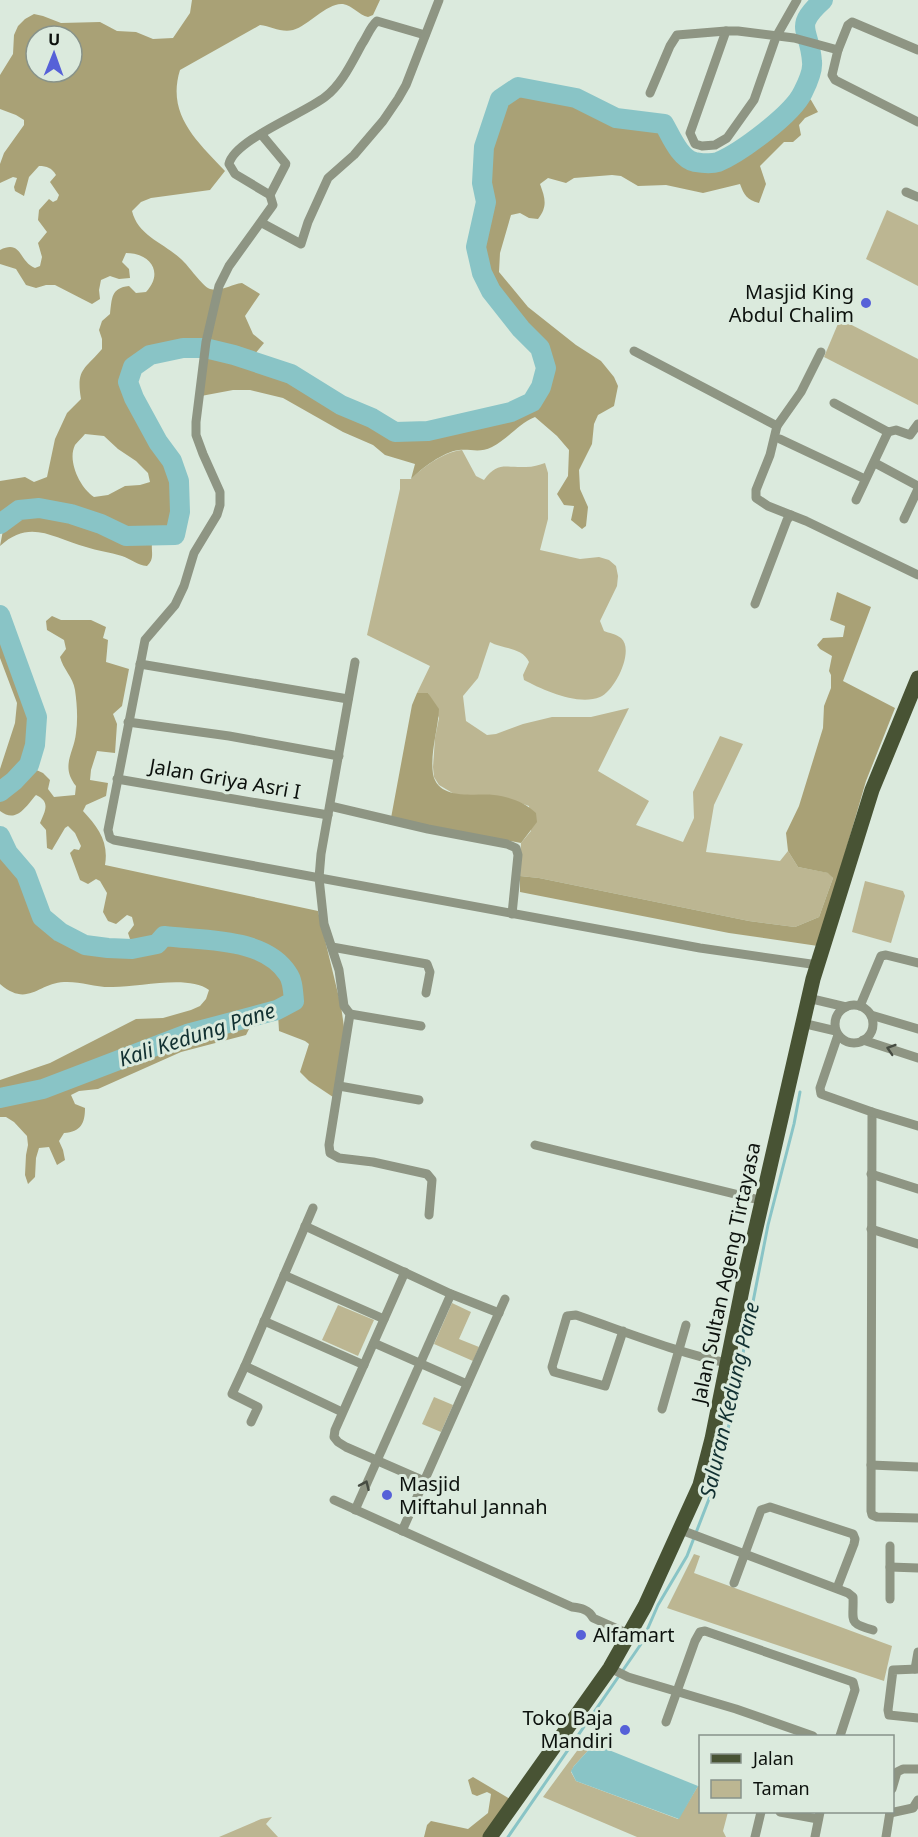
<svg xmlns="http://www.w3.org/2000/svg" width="918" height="1837" font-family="'Noto Sans',sans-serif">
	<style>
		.green { fill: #bcb692 }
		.forest { fill: #a9a176; fill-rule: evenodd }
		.water { fill: #89c4c6 }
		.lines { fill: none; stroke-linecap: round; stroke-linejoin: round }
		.stream { stroke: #89c4c6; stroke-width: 3 }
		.river { stroke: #89c4c6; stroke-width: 20 }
		.minor { stroke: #8e9583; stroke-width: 9 }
		.primary { stroke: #485334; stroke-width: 15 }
		.oneway { stroke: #464c42 }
		.poi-dot { fill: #5661d8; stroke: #dbeadd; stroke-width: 2 }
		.labels { text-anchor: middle; stroke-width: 6; stroke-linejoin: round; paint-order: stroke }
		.poi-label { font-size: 20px; fill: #0c110d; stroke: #dbeadd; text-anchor: end }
		.street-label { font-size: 20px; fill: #0c110d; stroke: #dbeadd }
		.water-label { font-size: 21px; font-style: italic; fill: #113031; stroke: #dbeadd }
	</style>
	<rect width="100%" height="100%" fill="#dbeadd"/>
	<g class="green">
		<path d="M887,210L918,225V286L866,259Z"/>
		<path d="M840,319L918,359V405L824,357Z"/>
		<path d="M462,450L476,476L484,480C498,461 505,468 526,467C533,467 539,465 545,463L548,473V519L540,550L580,559L599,557L609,560L616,566L618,576L617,586L600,621L604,631C609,633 616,634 621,638C635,650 615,691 600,697C578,706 543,690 524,680L523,675L529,662C522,647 502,649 490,642L478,678L463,696L466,721L487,735L496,734L523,724L552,717H591L629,708L598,771L649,801L636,825L683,842L694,818L693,792L720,736L743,744L714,805L706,852L780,861L788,851L798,867L829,873L833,878L819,917L795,927L749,921L539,878L520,876L521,843L531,831L529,806L502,797L456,795L439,785L434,777L433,767L435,738L439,718L428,693H417L430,666L367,635L400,489V479H411C424,466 444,452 462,450Z"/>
		<path d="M865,881L903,891L905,896L891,943L852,932Z"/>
		<path d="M452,1303L471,1312L459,1339L479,1347L473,1361L434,1344Z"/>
		<path d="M338,1305L374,1320L358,1356L322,1340Z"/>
		<path d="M434,1397L453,1405L441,1432L422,1424Z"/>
		<path d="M694,1554L700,1556L694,1573L892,1646L884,1681L667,1608Z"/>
		<path d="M585,1740L594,1744L574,1766L571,1772L576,1781L678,1819L698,1786H700V1812H728L723,1831L726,1837H637L543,1797Z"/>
		<path d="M272,1817L266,1824L278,1837H219L261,1819Z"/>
	</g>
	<g class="forest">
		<path d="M192,0H380L373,15L368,17C359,15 353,6 343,4C328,2 309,25 293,30C281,33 271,26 260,25L180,70C166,115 198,142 225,171L210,190L151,198L141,202L132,211C138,236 164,243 181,259C189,266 202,286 210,289C222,292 231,284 242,283L260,294L245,316L253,334L264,343L254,355C238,352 221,345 205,343C170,340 107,354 131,401C138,416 147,432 156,445C163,457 172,467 175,481C178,498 175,515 172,532H127L102,520L72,510L39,504L17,506L0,518V481L25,477L34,482L47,477L55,439L67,413L81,399C76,369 84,370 102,349V339L99,330L102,321L110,314C112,298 111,288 129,286L136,293L146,292C164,273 151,253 126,253L122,262L129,269L130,278L119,279L110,276L101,280L99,290L100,299L92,304L55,285H46L36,288L26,285L16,269L0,264V250C22,239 19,262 35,268L40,266L42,257L38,243L47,232L38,220L39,210L49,199L53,202L57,200L59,195L50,182L56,175C52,168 47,166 39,166L29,177L24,196L15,191L14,187L17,178L13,177L0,183V164L4,153L24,125V120L16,115L0,109V75L13,54L14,35L18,26L25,19L34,14L43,16L61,23L100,22L117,31L136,32L153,39L173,38L190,13ZM36,36H72V72H36ZM85,434L104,436L118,449L136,461L148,473L150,482L140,485L125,486L108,495L94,497C80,488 67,461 75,445C78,441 82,438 85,434Z"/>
		<path d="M519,91L575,102L615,122L661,128L675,153L691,166L717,167L764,137L788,117L806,96L811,100L818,112L805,118L799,125L801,135L793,142H784L760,166L766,184L759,203C747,200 744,195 740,184L703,193L666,185L638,186L621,176L612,175L574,178L566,183L548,178L540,184C545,198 548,206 538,219L529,218L520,213L511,215L500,253L499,272L528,307L576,345L601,361L614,377L618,386L614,406L598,415L594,424L592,444L579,470L580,489L588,507L586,526L582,529L571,520L574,506L564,505L557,494L568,476L569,450L557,436L535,417C518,424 508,439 492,447C480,453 472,449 459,450C443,452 422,468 411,479L415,464L385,455L373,445L343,432L283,398L250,390H233L201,396L205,352L289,378L340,408L370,422L394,436L429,435L512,415L535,405L545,389L550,368L543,346L524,327L494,289L486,271L480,247L490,202L487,182L488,147L504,102Z"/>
		<path d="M39,512L70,517L99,527L125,540H156L152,543C151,552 155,559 147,566C137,565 131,559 122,556C110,552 97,551 86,547C53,538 30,518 0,546L4,525L20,514Z"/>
		<path d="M837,592L871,607L843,681L895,708L866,781L818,946L729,933L520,892V876L539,878L749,921L795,927L819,917L833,878L828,873L798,867L788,851L786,833L799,806L823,728L824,706L831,688V675L829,671L832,656L820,649L817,645L823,638L843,637L845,626L830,620Z"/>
		<path d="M52,616L61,620H91L106,627L103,638L108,640L106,662L129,669L122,706L113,714L117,724L115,753L97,751L91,770L90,780L108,783L106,796L86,805L83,811C98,827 109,842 105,865L318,911L341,1006L345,1034L333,1097L309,1081L300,1072L309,1044L305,1041L279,1031L278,1014L299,1003C297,994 297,983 294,975C278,934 199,936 163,932L155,941L132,945L128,933L134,925L132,917L127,915L116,924L108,921L103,912L107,893L100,881L96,879L88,884L80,880L70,853L74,849L79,850L81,846L75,833L68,826L65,828L52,850L47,848L46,830L40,823C45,811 51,802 36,795C26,806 17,824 0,811V797L17,785L32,768L43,773L50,780L48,789L54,797L75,795L76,786C60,766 74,753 76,733C78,719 77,704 75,690C73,677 63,669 60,657L66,649L64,640L47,630L46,621Z"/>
		<path d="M0,628L33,717L31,745L25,763L0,787V769L15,723L17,703L0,658Z"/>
		<path d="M417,693H428L439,709C438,730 430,752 433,774C438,801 475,793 494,795C510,797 524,802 536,813L537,822L521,843L391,818L412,705Z"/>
		<path d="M0,846L4,856L22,876L38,920L58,935L83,949L107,952L132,953L159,948L166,940C201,945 263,941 285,975C288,982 289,991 290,998L275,1006L186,1030L42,1086L0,1094V1080L50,1063L136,1019L163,1018L191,1010L200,1006L206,999L209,990C188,974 136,988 110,987C94,987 79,981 64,982C38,983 28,1008 0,984Z"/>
		<path d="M253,1021L246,1035L181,1052L98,1089L79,1091L71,1095L75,1104L85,1108C85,1123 81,1132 64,1133L59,1141L63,1150L65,1160L57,1165L49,1147L39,1148L36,1158L35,1177L28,1184L25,1175L26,1155L28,1145L27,1136L14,1122L6,1117H0V1102L45,1093L189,1038Z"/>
		<path d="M473,1777L510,1799L483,1837H424L427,1825L431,1821L468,1829L488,1813L491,1794L487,1792L477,1796L472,1794L468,1780Z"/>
	</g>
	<path class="water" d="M594,1744L698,1786L679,1819L576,1781L571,1771L574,1766Z"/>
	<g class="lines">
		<path class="stream" d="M508,1837L641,1644L658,1605L687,1556L709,1499L729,1425L768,1225L794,1124L800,1092"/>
		<g class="river">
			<path d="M0,524L19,510L39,508L71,514L101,524L126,536L175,535L180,512L179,481L172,461L158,442L134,398L128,382L133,367L150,355L183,348H205L234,355L291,374L341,405L372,418L395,432L428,431L511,412L532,402L541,387L546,368L540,348L521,329L491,291L482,273L476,247L486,202L482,183L484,147L500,99L518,87L576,98L616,118L664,124C671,136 680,159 695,162C701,163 712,164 718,162C740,153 793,114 803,92C807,84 813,70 812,62C810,28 792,28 823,0"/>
			<path d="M0,615L37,717L35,745L29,765L14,781L0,792"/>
			<path d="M0,836L8,853L26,874L42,917L60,932L85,945L108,948L132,949L157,944L164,936C203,941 265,937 288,974C293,981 293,992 294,1001L277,1010L187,1034L43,1089L0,1098"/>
		</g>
		<g class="minor">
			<path d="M797,0L776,37L754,100L727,138L715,145L702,146L695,144L690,133L726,31H738L794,38L838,50"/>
			<path d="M425,35L377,21C370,27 367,37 362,44C352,62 342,84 325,97C305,113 234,140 229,164L235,174L270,195L273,205L229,266L219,286L206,342L196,422V435L203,454L220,492V505L217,515L194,553L184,586L175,605L145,640L108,830L110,838L114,840L700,948L818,965"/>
			<path d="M918,50L852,22L848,25L838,50L832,75L835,80L918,122"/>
			<path d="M650,93L670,46L677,35L726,31"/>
			<path d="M261,134L286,164L270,195"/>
			<path d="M906,192L918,197"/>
			<path d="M262,223L301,244L308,222L328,178L354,155L383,121L398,99L406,85L439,0"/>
			<path d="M634,351L777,426L770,455L756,490V498L768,506L806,521L918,575"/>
			<path d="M834,403L888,432L896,430L910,435L918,424"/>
			<path d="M777,426L801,392L821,352"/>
			<path d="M780,439L865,479"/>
			<path d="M875,463L918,486"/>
			<path d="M856,500L888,432"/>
			<path d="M904,519L918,489"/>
			<path d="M755,604L787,520L791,515"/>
			<path d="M355,662L321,854L319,878L324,924L339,970L344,1006L350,1014L329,1145L330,1153L339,1158L373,1162L427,1174L432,1180L429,1215"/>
			<path d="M140,664L348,699"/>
			<path d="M128,722L229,736L339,756"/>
			<path d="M117,779L328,815"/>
			<path d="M330,806L428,829L507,844L516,848L518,855L512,914"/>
			<path d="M332,947L427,964L430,972L426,993"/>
			<path d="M808,998L846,1007"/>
			<circle cx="854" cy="1024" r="19"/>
			<path d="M860,1006L881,956L886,955L918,963"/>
			<path d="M350,1014L421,1026"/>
			<path d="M871,1015L918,1029"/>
			<path d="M802,1023L836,1031"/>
			<path d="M838,1035L820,1088L821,1094L872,1112L871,1511L872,1515L877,1517L918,1518"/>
			<path d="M863,1040L918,1058"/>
			<path d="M339,1086L419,1100"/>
			<path d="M872,1112L918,1126"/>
			<path d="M535,1145L763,1201"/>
			<path d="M871,1174L918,1189"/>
			<path d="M313,1208L245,1366L342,1412"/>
			<path d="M305,1226L451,1294L499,1313"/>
			<path d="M871,1229L918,1244"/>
			<path d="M405,1272L335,1430L334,1437L338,1442L346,1447L424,1481"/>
			<path d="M284,1275L384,1319"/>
			<path d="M264,1321L364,1365"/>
			<path d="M623,1331L605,1386L554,1372L552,1367L567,1316L576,1315C626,1332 675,1352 727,1363"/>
			<path d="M374,1343L467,1384"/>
			<path d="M245,1366L232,1394L258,1407L251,1422"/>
			<path d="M662,1409L686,1325"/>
			<path d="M871,1465L918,1467"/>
			<path d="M334,1500L572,1607C580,1608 589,1609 593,1618L629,1634"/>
			<path d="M355,1510L451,1294"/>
			<path d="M681,1530L848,1593L853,1597C854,1621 847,1623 873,1630"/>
			<path d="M402,1531L505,1299"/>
			<path d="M890,1546V1599"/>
			<path d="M890,1567L918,1568"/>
			<path d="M734,1583L761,1510L770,1507L853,1534L855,1539L854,1544L837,1588"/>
			<path d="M610,1668L628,1677L736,1709L813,1736"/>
			<path d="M915,1669L918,1652"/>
			<path d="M918,1669L893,1670L888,1710L889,1715L918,1718"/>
			<path d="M666,1722L695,1641L700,1632L705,1631L853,1682L855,1690L840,1736"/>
			<path d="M892,1789L897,1772L903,1769H918"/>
			<path d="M780,1812L818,1819"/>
			<path d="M890,1813L913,1808L918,1800"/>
			<path d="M755,1837L761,1812"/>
			<path d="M815,1837L820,1812"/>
			<path d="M886,1837L890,1812"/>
		</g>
		<path class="primary" d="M490,1837L610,1668L645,1606L700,1485L712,1439L744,1280L813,979L872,790L918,678"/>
	</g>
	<defs><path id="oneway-chevron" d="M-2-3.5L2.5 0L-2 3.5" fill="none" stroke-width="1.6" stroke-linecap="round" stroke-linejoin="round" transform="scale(1.5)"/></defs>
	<g class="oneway">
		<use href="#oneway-chevron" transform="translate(891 1049) rotate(-162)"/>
		<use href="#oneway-chevron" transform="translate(365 1485) rotate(-66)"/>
	</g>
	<g class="poi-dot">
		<circle cx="866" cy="303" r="6"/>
		<circle cx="387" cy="1495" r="6"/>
		<circle cx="581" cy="1635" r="6"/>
		<circle cx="625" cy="1730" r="6"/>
	</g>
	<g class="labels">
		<g class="poi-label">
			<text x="854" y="299">Masjid King<tspan x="854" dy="23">Abdul Chalim</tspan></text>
			<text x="399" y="1491" text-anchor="start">Masjid<tspan x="399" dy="23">Miftahul Jannah</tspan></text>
			<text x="593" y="1642" text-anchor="start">Alfamart</text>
			<text x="613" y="1725">Toko Baja<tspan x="613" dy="23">Mandiri</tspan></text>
		</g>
		<g class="street-label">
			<text transform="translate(225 779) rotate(10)" y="7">Jalan Griya Asri I</text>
			<text transform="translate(726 1273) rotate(-78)" y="7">Jalan Sultan Ageng Tirtayasa</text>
		</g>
		<g class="water-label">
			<text transform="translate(197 1035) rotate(-18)" y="7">Kali Kedung Pane</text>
			<text transform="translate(730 1400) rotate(-77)" y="7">Saluran Kedung Pane</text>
		</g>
	</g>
	<rect x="699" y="1735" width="195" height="78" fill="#dbeadd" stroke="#88938a" stroke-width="1.5"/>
	<rect x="711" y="1754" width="30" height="9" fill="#485334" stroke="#88938a" stroke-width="1.5"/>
	<text x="753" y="1765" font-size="18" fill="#0c110d">Jalan</text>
	<rect x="711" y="1780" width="30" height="18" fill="#bcb692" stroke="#88938a" stroke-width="1.5"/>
	<text x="753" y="1795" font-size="18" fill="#0c110d">Taman</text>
	<g transform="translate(54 54) rotate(1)"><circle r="28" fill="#dbeadd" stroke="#88938a" stroke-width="1.5"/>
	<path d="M0-4.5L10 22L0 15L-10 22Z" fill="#5661d8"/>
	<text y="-9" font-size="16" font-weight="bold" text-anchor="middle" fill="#0c110d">U</text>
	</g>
</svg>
